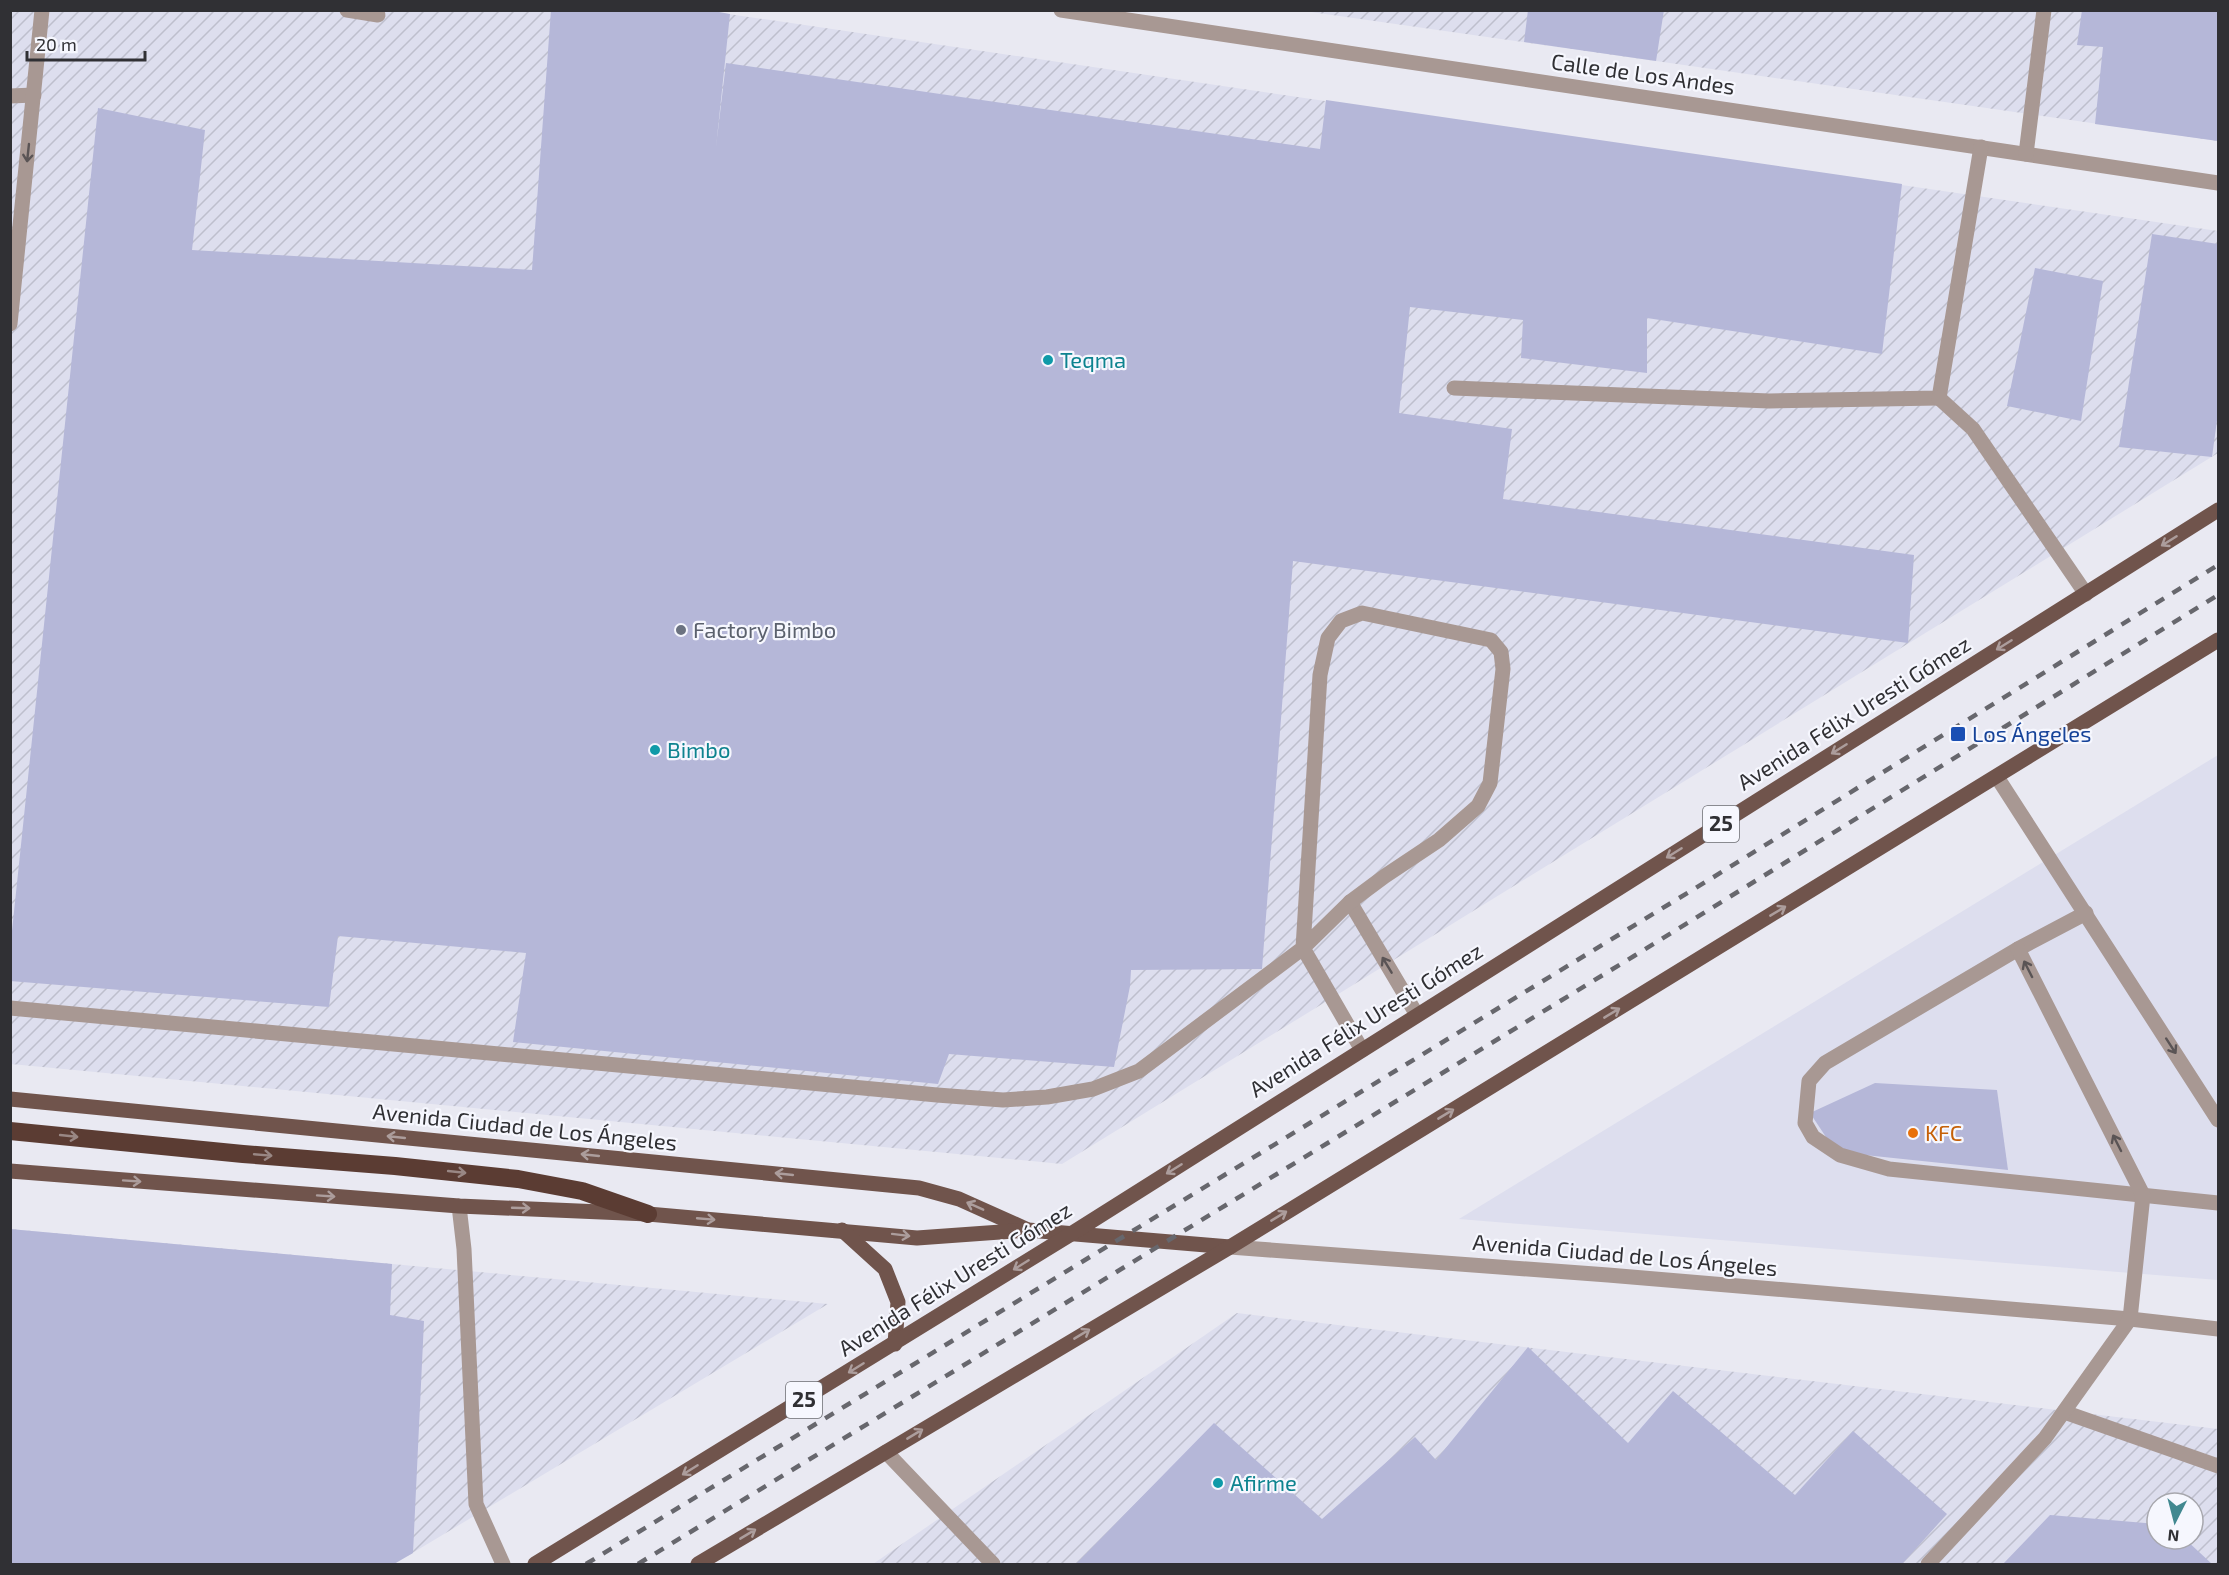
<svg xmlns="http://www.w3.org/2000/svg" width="2229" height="1575" font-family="'Exo 2',sans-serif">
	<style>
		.built { fill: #dddeee }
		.industrial { fill: url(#industrial-furrows); fill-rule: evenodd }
		.building { fill: #b5b7d8 }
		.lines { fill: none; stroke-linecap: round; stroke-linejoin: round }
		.minor { stroke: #a89893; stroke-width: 15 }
		.major { stroke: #70544c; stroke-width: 15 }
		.highway { stroke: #5b3c33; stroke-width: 18 }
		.rail { stroke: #67676d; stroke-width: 4.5; stroke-dasharray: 10 10; stroke-linecap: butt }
		.oneway { stroke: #5a5455 }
		.oneway2 { stroke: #ac9d9c }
		.oneway3 { stroke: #998784 }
		.culture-dot { fill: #0f9aa8; stroke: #f6f7fe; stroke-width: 2 }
		.worship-dot { fill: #6b7280; stroke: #f6f7fe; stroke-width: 2 }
		.transit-dot { fill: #1a4fb4; stroke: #f6f7fe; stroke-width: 2 }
		.food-dot { fill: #e8710a; stroke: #f6f7fe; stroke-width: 2 }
		.labels { text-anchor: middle; stroke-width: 4.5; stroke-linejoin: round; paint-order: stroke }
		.shield { fill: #f6f7fe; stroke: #6b6c71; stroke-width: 1.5 }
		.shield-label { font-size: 21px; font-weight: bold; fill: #303034 }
		.street-label { font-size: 22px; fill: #303034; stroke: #f6f7fe }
		.culture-label { font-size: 22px; fill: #0d838f; stroke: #f6f7fe; text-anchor: start }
		.worship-label { font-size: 22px; fill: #5b616d; stroke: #f6f7fe; text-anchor: start }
		.transit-label { font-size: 22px; fill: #164399; stroke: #f6f7fe; text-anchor: start }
		.food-label { font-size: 22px; fill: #c56008; stroke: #f6f7fe; text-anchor: start }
	</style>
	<defs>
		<pattern id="industrial-furrows" width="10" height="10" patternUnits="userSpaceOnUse" patternTransform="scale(1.5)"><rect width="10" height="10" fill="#dddeee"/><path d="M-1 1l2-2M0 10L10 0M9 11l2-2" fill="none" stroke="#bebfcd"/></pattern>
	</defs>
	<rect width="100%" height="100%" fill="#e9e9f2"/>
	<path class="built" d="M2218,755V1280L1459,1219Z"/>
	<g class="industrial">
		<path d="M10,11H708L2218,231V453L1062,1164L11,1064Z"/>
		<path d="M1304,11H2218V141L1656,61Z"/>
		<path d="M10,1229L828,1304L394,1564H11Z"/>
		<path d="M1237,1313L2218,1429V1564H873ZM2157,1503H2193V1539H2157Z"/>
	</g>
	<g class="building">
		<path d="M551,10H708L730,14L716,147L726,63L1320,149L1326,100L1902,184L1882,354L1647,318V373L1521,358L1523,320L1410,307L1399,413L1512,429L1503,499L1914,555L1908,643L1293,561L1262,969L1131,970L1130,986L1114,1067L949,1054L938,1084L513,1042L526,953L338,936L329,1007L10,981V950L98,108L205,130L192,250L532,270Z"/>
		<path d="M1528,10H1664L1656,61L1524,42Z"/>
		<path d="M2082,10H2218V141L2095,124L2103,47L2077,45Z"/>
		<path d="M2152,234L2218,244V413L2212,457L2119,447Z"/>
		<path d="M2035,268L2103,281L2081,421L2007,406Z"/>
		<path d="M1875,1083L1997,1090L2008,1170L1836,1152L1810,1113Z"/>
		<path d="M10,1229L392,1264L390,1315L424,1321L413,1553L394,1564H10Z"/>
		<path d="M1528,1347L1628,1443L1673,1391L1795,1495L1853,1431L1947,1514L1902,1564H1076L1214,1423L1322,1519L1415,1437L1436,1460Z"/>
		<path d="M2050,1515L2157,1524V1539H2185L2212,1564H2003Z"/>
	</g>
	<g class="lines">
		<g class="minor">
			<path d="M347,10L378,15"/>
			<path d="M1061,10L2218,183"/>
			<path d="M10,96L34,95"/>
			<path d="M2026,154L2044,10"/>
			<path d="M10,324L42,10"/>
			<path d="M1454,388L1769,401L1939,398L1981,147"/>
			<path d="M1939,398L1973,429L2086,594"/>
			<path d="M1997,777L2218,1120"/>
			<path d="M1350,902L1417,1015"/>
			<path d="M2086,913L2018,949L1825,1063L1809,1081L1805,1123L1813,1137L1840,1155L1889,1169L2218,1203"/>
			<path d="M10,1008L937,1095L1003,1100L1047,1097L1093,1089L1139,1071L1303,948L1350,902L1385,876L1439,840L1478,806L1490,783L1503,669L1501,652L1491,640L1362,613L1341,621L1328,638L1320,675L1303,948L1362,1050"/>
			<path d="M459,1206L464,1249L476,1504L503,1564"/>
			<path d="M1230,1247L1608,1275L2130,1319L2218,1329"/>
			<path d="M2064,1412L2218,1466"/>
			<path d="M886,1452L993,1564"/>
			<path d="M1928,1564L2045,1438L2130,1319L2143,1195L2018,949"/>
		</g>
		<g class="major">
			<path d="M10,1099L919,1188L959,1199L1026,1229"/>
			<path d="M10,1171L459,1206L648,1214L917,1238L1028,1230L1230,1247"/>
			<path d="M842,1230L885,1269L898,1302L895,1344"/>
			<path d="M535,1564L1071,1234L2218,510"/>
			<path d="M698,1564L1230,1247L2218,640"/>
		</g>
		<path class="highway" d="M10,1131L243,1154L395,1166L518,1179L582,1191L648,1214"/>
		<g class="rail">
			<path d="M586,1564L1712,878L2218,565"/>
			<path d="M638,1564L1634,956L2218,595"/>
		</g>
	</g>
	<defs><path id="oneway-shaft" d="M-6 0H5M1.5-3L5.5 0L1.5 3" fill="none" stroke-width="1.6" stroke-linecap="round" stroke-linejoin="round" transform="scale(1.5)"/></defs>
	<g class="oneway">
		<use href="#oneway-shaft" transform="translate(28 153) rotate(96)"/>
		<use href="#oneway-shaft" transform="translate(1387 965) rotate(-121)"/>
		<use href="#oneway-shaft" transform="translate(2028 969) rotate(-117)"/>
		<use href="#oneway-shaft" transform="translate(2171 1046) rotate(57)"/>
		<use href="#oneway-shaft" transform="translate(2117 1143) rotate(-117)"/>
	</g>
	<g class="oneway2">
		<use href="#oneway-shaft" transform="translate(2169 541) rotate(148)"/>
		<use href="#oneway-shaft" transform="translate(2004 645) rotate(148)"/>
		<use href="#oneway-shaft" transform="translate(1839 749) rotate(148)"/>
		<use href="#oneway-shaft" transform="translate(1674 853) rotate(148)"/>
		<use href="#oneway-shaft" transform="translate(1778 911) rotate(-31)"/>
		<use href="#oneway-shaft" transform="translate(1612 1013) rotate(-31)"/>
		<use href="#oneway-shaft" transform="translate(1446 1114) rotate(-31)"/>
		<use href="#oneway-shaft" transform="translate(396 1137) rotate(-174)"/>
		<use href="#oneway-shaft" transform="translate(590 1155) rotate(-174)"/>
		<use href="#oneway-shaft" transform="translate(1174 1169) rotate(148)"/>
		<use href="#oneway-shaft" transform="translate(784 1174) rotate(-174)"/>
		<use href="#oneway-shaft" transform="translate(132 1181) rotate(4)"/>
		<use href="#oneway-shaft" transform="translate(326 1196) rotate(4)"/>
		<use href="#oneway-shaft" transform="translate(975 1206) rotate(-156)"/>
		<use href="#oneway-shaft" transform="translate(521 1208) rotate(2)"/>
		<use href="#oneway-shaft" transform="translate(1279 1216) rotate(-31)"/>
		<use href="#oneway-shaft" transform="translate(706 1219) rotate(5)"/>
		<use href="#oneway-shaft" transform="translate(901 1235) rotate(7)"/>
		<use href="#oneway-shaft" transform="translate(1021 1265) rotate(148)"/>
		<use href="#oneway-shaft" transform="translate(1082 1334) rotate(-31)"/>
		<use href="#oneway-shaft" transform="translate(856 1368) rotate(148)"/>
		<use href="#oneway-shaft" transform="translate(915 1434) rotate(-31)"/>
		<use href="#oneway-shaft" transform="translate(690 1470) rotate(148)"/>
		<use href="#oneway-shaft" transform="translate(748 1534) rotate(-31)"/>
	</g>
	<g class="oneway3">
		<use href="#oneway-shaft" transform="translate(69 1136) rotate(6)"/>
		<use href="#oneway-shaft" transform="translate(263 1155) rotate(5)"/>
		<use href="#oneway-shaft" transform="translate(457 1172) rotate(6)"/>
	</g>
	<g class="culture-dot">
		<circle cx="1048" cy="360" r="6"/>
		<circle cx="655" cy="750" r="6"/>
		<circle cx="1218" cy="1483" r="6"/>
	</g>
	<circle class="worship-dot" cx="681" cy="630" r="6"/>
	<rect class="transit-dot" x="1950" y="726" width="16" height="16" rx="3"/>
	<circle class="food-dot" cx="1913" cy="1133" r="6"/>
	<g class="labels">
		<g class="shield">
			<rect x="1703" y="806" width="36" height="36" rx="4.5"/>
			<rect x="786" y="1382" width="36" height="36" rx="4.5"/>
		</g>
		<g class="shield-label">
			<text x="1721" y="831">25</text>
			<text x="804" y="1407">25</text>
		</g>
		<g class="street-label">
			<text transform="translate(1643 74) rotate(8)" y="8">Calle de Los Andes</text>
			<text transform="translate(1854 713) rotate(-32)" y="8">Avenida Félix Uresti Gómez</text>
			<text transform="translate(1366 1020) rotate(-32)" y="8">Avenida Félix Uresti Gómez</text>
			<text transform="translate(525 1127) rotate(6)" y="8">Avenida Ciudad de Los Ángeles</text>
			<text transform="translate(1625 1255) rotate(5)" y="8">Avenida Ciudad de Los Ángeles</text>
			<text transform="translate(955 1279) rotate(-32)" y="8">Avenida Félix Uresti Gómez</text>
		</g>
		<g class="culture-label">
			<text x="1060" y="368">Teqma</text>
			<text x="667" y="758">Bimbo</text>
			<text x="1230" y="1491">Afirme</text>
		</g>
		<g class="worship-label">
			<text x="693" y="638">Factory Bimbo</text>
		</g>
		<g class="transit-label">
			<text x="1972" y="742">Los Ángeles</text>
		</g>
		<g class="food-label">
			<text x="1925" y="1141">KFC</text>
		</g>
	</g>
	<rect width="2229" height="1575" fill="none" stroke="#303034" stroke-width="24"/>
	<g transform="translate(2175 1521) rotate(186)"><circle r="28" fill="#f6f7fe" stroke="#a7a7ad" stroke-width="1.5"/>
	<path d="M0-4.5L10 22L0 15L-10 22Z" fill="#418890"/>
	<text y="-9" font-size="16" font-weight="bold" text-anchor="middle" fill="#303034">N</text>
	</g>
	<path d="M27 51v9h118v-9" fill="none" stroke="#303034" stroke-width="3"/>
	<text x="36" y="51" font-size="18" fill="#303034" stroke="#f6f7fe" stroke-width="4.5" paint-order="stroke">20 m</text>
</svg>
